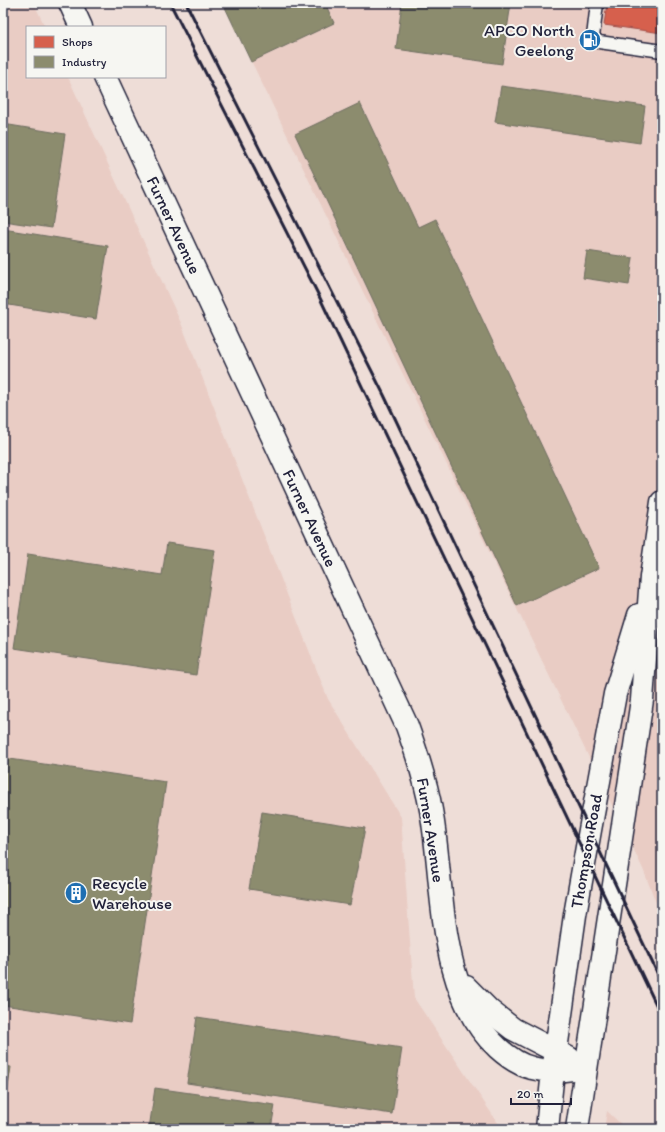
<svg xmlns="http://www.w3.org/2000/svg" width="665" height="1132" font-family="Itim,sans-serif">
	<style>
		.built { fill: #e9ccc4 }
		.shops { fill: #d6604d; stroke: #a04d48 }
		.industry { fill: #8c8c6e; stroke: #6c6c5f }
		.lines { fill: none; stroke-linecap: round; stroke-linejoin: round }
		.lane-casing { stroke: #22223b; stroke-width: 15 }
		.secondary-casing { stroke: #22223b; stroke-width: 25 }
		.lane { stroke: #f6f6f2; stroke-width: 12 }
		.secondary { stroke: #f6f6f2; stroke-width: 22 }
		.rail { stroke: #22223b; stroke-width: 3 }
		.labels { text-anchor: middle; stroke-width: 4; stroke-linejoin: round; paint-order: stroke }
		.poi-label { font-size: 17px; fill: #22223b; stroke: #f6f6f2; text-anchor: end }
		.street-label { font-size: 17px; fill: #22223b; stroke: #f6f6f2 }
	</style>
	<rect width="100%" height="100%" fill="#eeddd7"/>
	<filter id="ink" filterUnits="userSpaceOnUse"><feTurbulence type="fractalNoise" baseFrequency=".025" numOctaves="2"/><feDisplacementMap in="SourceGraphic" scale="8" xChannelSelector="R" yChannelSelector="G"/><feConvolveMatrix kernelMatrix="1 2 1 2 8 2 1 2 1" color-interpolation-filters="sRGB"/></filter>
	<g filter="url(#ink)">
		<g class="built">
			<path d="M3,3H34L45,27H27V77H68L181,323L328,699L401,817L414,998L502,1129H3Z"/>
			<path d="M223,3H662V918L643,869Z"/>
			<path d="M607,1111L626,1129H604Z"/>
		</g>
		<path class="shops" d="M607,3H662V33L604,25Z"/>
		<g class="industry">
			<path d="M223,3H325L334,23L251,62Z"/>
			<path d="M402,3H511L502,64L396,49Z"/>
			<path d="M501,86L645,106L640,143L495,122Z"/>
			<path d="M360,103L418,227L435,219L599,568L517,606L295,134Z"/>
			<path d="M3,124L65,134L51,228L3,221Z"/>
			<path d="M3,229L108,246L96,319L3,304Z"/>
			<path d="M587,251L633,258L629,285L583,278Z"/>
			<path d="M167,543L215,550L196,675L14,648L28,554L162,575Z"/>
			<path d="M3,758L166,782L130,1024L3,1005Z"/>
			<path d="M262,812L365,828L350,905L249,889Z"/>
			<path d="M197,1017L402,1048L392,1114L187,1083Z"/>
			<path d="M3,1066L11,1067L3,1120Z"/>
			<path d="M155,1088L275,1105L271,1129H149Z"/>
		</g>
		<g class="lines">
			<g class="lane-casing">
				<path id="lane" d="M597,3L593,37L599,42L662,51"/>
			</g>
			<g class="secondary-casing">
				<g id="secondary">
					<path d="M70,3L81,27"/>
					<path d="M105,77L407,726C417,754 426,781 431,810C445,886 436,991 498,1048C508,1057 519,1065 532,1068C550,1073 567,1070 586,1067"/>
					<path d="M466,987L490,1011L513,1029L569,1058"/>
					<path d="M547,1129L553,1071L575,915L590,830L615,694L639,615"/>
					<path d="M577,1129L642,700L651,577L662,502"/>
				</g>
			</g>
			<use href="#lane" class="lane"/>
			<use href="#secondary" class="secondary"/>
			<g class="rail">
				<path d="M170,3L319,296L662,1017"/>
				<path d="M186,3L384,395L662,983"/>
			</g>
		</g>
	</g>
	<defs>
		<g id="fuel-disc" transform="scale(1.15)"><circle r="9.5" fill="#1f6fb2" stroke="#f6f6f2"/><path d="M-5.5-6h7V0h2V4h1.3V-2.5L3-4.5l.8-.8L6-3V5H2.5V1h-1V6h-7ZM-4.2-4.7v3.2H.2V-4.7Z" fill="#fff"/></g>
		<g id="building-disc" transform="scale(1.15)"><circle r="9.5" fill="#1f6fb2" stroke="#f6f6f2"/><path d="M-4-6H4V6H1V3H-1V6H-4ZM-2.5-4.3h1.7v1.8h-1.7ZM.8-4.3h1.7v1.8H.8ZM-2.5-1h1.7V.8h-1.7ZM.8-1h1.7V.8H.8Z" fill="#fff"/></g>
	</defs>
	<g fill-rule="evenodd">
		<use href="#fuel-disc" x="590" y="40"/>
		<use href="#building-disc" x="76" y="893"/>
	</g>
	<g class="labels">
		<g class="poi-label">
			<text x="574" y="36">APCO North<tspan x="574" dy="20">Geelong</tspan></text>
			<text x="92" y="889" text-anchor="start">Recycle<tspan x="92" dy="20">Warehouse</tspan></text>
		</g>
		<g class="street-label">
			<text transform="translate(174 225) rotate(65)" y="6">Furner Avenue</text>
			<text transform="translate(310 518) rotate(65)" y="6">Furner Avenue</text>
			<text transform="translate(431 830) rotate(81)" y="6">Furner Avenue</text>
			<text transform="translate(586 851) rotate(-80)" y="6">Thompson Road</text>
		</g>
	</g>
	<rect width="665" height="1132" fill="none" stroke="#f6f6f2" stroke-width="16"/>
	<rect x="8" y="8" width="649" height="1116" fill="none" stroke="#22223b" stroke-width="1.5" filter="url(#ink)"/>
	<rect x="26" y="26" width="140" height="52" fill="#f6f6f2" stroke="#a1a1a9"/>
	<rect x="34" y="36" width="20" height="12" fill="#d6604d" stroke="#a1a1a9"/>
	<text x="62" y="46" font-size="12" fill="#22223b">Shops</text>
	<rect x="34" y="56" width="20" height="12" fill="#8c8c6e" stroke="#a1a1a9"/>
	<text x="62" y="66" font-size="12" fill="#22223b">Industry</text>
	<path d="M511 1098v6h60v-6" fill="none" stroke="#22223b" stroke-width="2"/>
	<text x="517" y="1098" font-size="12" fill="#22223b" stroke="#f6f6f2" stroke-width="3" paint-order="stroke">20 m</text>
</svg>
